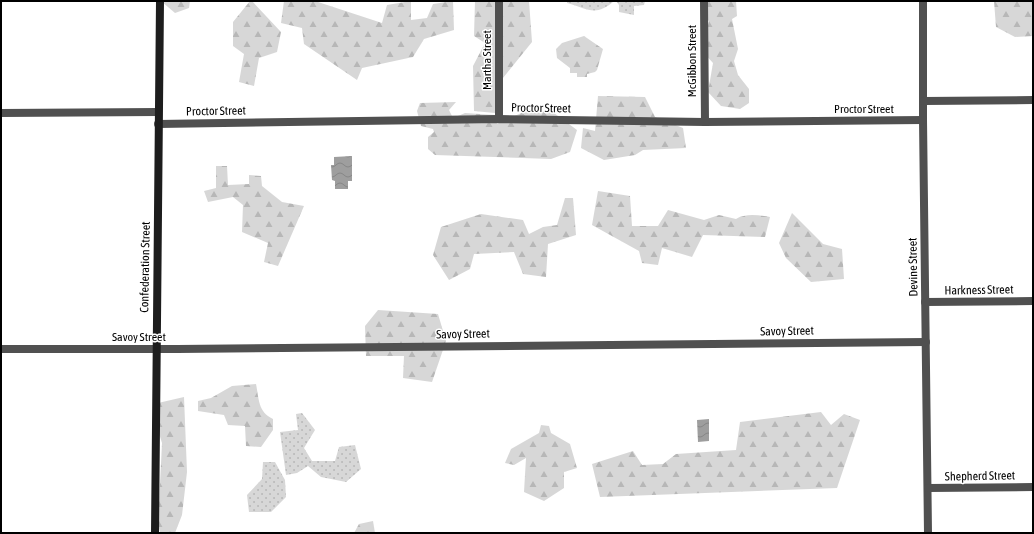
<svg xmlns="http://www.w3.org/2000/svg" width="1034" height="534" font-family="'Asap Condensed',sans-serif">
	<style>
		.grass { fill: url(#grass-dots) }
		.forest { fill: url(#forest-firs) }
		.water { fill: url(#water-waves) }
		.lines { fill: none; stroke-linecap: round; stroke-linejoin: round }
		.street { stroke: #505050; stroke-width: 8 }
		.secondary { stroke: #1d1d1d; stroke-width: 8 }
		.labels { text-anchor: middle; stroke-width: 3; stroke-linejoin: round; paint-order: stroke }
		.street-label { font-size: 12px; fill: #000; stroke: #fff }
	</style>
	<defs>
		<pattern id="grass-dots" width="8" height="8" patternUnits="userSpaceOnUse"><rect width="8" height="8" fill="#d7d7d7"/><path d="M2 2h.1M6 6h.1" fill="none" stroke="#b7b7b7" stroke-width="1.8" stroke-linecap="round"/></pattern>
		<pattern id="forest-firs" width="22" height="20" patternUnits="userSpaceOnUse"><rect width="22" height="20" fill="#d7d7d7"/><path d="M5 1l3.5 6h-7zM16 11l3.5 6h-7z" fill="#b7b7b7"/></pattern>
		<pattern id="water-waves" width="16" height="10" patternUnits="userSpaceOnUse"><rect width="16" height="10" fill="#9e9e9e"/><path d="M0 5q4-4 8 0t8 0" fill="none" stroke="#868686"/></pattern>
	</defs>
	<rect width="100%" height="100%" fill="#fff"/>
	<g class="grass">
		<path d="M567,1H614C596,17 588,9 567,3Z"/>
		<path d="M616,1H645L644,5L634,6V15L619,12V5Z"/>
		<path d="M302,413L315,430L304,448L312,461H335L339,447L355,445L361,469L346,482L321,477L308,466L297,473L286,475L280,432L298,430L296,414Z"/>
		<path d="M263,462H275L285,480L286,497L271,512H249L247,495L262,479Z"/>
	</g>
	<g class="forest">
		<path d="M161,1H190L189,8L175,13Z"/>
		<path d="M250,1H252L281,32L277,52L259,58L254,86L239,82L244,54L233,46V22Z"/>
		<path d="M284,1H315L382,23L387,5L411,1V20L427,18L433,4L453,1L454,30L424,39L413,57L362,68L357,80L304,44L302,28L281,23Z"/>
		<path d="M475,1H529L532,42L503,78L495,113L474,111L473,66L485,43L474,36Z"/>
		<path d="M701,1H736L737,16L732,19L738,49L734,61L738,75L749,89V103L740,109L721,106L708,92L713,63L702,51L709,21L701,14Z"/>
		<path d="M994,1H1033V36L1015,37L996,27Z"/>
		<path d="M584,36L603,49L597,70L595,72L587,74V77H577V73H570V68L557,58L556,49L562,43Z"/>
		<path d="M598,96L645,97L655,117L683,128L686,148L643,150L635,155L604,160L581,148L583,128L595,131Z"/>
		<path d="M456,102L449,110L452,116H458L465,113L495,115L497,124L530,109L554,113L577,130L570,152L551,159L435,155L428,149V137L434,132L433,129L421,126L417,111L420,103Z"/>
		<path d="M216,166H227L228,185L249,184V175L261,176L262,186L282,202L304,206L278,266L264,262L268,243L242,232L243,205L233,197L208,202L204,191L216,188Z"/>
		<path d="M598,191L630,196L632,226H658L668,210L704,220L719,215L736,219C745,213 759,215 770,217L765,237L703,235L692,257L662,248L658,265L642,263L639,251L592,225Z"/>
		<path d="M565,198H573L576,235L548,244L546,277L523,274L514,252L474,254L470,269L449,280L433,255L441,227L481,214L523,220L529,234L543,227L557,225Z"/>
		<path d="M792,213L823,244L842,249L844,279L811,282L786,258L779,243Z"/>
		<path d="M378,310L438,314L446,341L432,382L403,378L404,356H366L365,326Z"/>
		<path d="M256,384C259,399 258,412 273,419V430L261,447L246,446L245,426L228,425L224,415L198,411V401L211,398L232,386Z"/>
		<path d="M184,397L187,472L182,515L175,533L160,532L158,525L162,443L157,427L158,403Z"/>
		<path d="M821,412L831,425L844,414L860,420L837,488L600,497L592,464L633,451L642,465L663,464L676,454L736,450L740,422Z"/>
		<path d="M541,425L549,426L551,433L570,444L577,468L564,472V488L544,501L524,492L526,458L514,465L505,463L511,449L539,433Z"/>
		<path d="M373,521L375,533H354L359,524Z"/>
	</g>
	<g class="water">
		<path d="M352,156V181H348V189H335V181L332,180L331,165H334V157Z"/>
		<path d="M709,419V441L698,442L697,420Z"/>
	</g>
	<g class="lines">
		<g class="street">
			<path d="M704,1L705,122"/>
			<path d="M923,1V120L928,533"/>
			<path d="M924,101L1033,100"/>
			<path d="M1,113L158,112"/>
			<path d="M499,119V1"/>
			<path d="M158,124L499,119L705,122L923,120"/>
			<path d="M925,302L1033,301"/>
			<path d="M1,349H177L926,342"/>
			<path d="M928,488L1033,487"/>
		</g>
		<path class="secondary" d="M155,533L160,1"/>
	</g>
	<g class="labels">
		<g class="street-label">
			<text transform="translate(487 60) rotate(-90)" y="4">Martha Street</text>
			<text transform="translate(692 61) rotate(-90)" y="4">McGibbon Street</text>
			<text transform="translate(541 108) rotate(1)" y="4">Proctor Street</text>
			<text x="864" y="113">Proctor Street</text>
			<text transform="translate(216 111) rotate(-1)" y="4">Proctor Street</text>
			<text transform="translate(145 267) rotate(-89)" y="4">Confederation Street</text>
			<text transform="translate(913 267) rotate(-91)" y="4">Devine Street</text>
			<text transform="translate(979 290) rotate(-1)" y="4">Harkness Street</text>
			<text transform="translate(787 331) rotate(-1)" y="4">Savoy Street</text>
			<text transform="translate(463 334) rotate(-1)" y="4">Savoy Street</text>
			<text x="139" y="341">Savoy Street</text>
			<text transform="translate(980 476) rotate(-1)" y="4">Shepherd Street</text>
		</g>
	</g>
	<rect width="1034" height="534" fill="none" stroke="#000000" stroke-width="4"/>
</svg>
